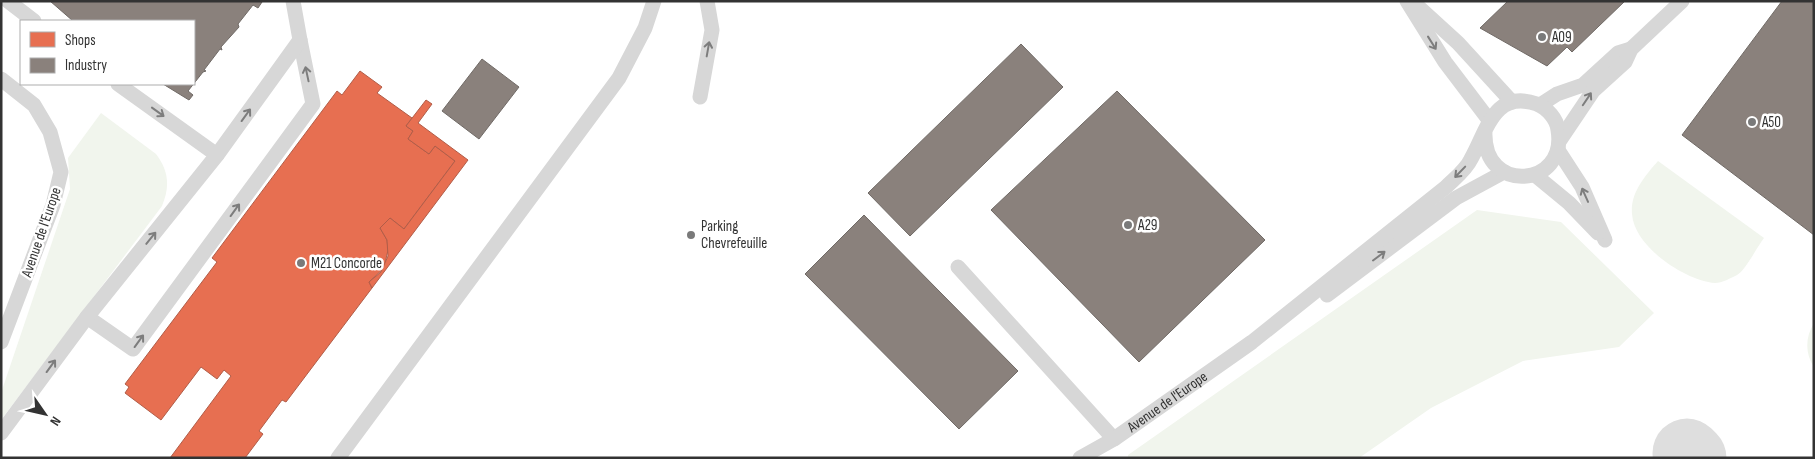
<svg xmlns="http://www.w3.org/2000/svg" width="1815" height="459" font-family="'Sofia Sans Condensed',sans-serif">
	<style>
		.green { fill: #f1f5ed }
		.shops { fill: #e76f51; stroke: #b15d48 }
		.industry { fill: #8a817c; stroke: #706a66 }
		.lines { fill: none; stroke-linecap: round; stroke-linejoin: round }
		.taxiway { stroke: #dedede; stroke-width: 69 }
		.lane { stroke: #d7d7d7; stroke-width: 15 }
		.oneway { stroke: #7d7d7d }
		.poi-dot { fill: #7a7a7a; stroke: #fff; stroke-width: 2 }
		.labels { text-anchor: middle; stroke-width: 5; stroke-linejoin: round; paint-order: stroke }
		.poi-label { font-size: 15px; fill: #333; stroke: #fff; text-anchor: start }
		.street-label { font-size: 15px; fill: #333; stroke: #fff }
	</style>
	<rect width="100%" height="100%" fill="#fff"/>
	<g class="green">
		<path d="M101,113L156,154C169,171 170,187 162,206L1,420V393L70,189L68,158Z"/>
		<path d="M1658,161L1764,238C1757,247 1745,271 1737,275C1731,278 1722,283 1715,283C1686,281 1634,247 1632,214C1630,193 1645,176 1658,161Z"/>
		<path d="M1477,210L1561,222L1654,313L1619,347L1523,361L1431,408L1359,458H1128V455Z"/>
		<path d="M1814,323V367C1805,354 1805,337 1814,323Z"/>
	</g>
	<g class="shops">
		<path d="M360,71L382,87L377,93L412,118L406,126L413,131L408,139L429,154L435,146L455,161L404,229L390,218L380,228L387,240L388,250L384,268L369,282L372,288L286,402L282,400L259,431L263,434L245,458H170L231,376L224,370L217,379L201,367L161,420L125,393L129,387L125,384L217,262L212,258L337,91L342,95Z"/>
		<path d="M426,100L432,104L418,123L468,160L372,288L369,282L381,272L388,256L387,240L380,228L390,218L404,229L455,161L435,146L429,154L408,139L413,131L406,126Z"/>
	</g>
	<g class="industry">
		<path d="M50,1H260L262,2L258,8L253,5L238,24L239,27L221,47L222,50L220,49L204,70L206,71L203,72L188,91L193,95L189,100L163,84H194V21H73Z"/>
		<path d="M1508,1H1625L1572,52L1567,47L1547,66L1480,28Z"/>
		<path d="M1782,1H1814V235L1682,135Z"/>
		<path d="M1021,44L1063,87L910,236L868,193Z"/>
		<path d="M482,59L519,87L479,139L442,111Z"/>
		<path d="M1117,91L1265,240L1139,362L991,210Z"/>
		<path d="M864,215L1018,371L959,429L805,274Z"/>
	</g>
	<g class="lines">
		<path class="taxiway" d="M1687,453L1692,458"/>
		<g class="lane">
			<path d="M8,1L34,21"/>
			<path d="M1407,1L1445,62L1489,120"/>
			<path d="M1413,2L1458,43L1512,102"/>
			<path d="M1,79L34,105L50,132L61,172L53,205L1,342"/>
			<path d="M118,84L217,155"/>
			<path d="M700,97L712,30L707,1"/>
			<path d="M1540,105L1557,94L1583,85L1618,53L1631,49"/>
			<path d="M1560,140L1593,91L1625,62L1631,49L1682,1"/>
			<path d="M1558,150L1582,187L1605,240"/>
			<path d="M1535,175L1569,203L1598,233"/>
			<path d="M958,267L1114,439"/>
			<path d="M1327,295L1456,198L1504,172"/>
			<path d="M87,317L133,349L313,104L300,40"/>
			<path d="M1,433L87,317L217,155L300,40L293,1"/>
			<path d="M338,458L619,78L645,28L654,1"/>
			<path id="s1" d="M1080,458L1114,439L1252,342L1446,187C1454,179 1466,170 1471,159C1487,131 1494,89 1537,104C1547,108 1557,119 1558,130C1568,188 1482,195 1485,131"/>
		</g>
	</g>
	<defs><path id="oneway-shaft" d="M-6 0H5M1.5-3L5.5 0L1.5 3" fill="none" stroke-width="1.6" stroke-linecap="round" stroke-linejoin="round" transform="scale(1.25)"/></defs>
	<g class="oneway">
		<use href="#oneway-shaft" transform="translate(1432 43) rotate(58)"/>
		<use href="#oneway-shaft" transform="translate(708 49) rotate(-80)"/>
		<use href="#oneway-shaft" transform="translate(307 74) rotate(-102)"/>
		<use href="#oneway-shaft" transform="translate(1587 99) rotate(-56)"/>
		<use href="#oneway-shaft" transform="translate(158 112) rotate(36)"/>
		<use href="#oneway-shaft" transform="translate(246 115) rotate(-54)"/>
		<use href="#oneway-shaft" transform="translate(1460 172) rotate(134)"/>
		<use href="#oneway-shaft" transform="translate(1585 195) rotate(-114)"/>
		<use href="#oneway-shaft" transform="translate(235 210) rotate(-54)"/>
		<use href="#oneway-shaft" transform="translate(151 238) rotate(-51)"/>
		<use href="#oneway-shaft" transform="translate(1379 256) rotate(-37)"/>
		<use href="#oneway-shaft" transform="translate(139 341) rotate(-54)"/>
		<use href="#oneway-shaft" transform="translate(51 366) rotate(-54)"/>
	</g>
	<g class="poi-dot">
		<circle cx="1542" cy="37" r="5"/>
		<circle cx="1752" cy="122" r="5"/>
		<circle cx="1128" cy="225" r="5"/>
		<circle cx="691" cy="235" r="5"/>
		<circle cx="301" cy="263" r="5"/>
	</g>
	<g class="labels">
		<g class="poi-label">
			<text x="1552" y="42">A09</text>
			<text x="1762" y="127">A50</text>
			<text x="1138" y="230">A29</text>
			<text x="701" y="231">Parking<tspan x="701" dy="17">Chevrefeuille</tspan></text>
			<text x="311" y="268">M21 Concorde</text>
		</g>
		<g class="street-label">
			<text transform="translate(41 232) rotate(-71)" y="5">Avenue de l'Europe</text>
			<text dy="5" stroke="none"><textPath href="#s1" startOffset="104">Avenue de l'Europe</textPath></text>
		</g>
	</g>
	<rect width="1815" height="459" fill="none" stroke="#333333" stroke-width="5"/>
	<rect x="20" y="20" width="175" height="65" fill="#ffffff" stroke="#adadad"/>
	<rect x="30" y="32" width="25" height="15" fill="#e76f51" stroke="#adadad"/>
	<text x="65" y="45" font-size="15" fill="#333333">Shops</text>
	<rect x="30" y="58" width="25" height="15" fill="#8a817c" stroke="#adadad"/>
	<text x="65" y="70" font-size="15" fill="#333333">Industry</text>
	<g transform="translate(45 414) rotate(124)" stroke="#ffffff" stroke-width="4" paint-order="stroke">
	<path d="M0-4L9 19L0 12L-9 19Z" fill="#333333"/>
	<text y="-8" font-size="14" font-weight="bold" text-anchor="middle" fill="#333333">N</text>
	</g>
</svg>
